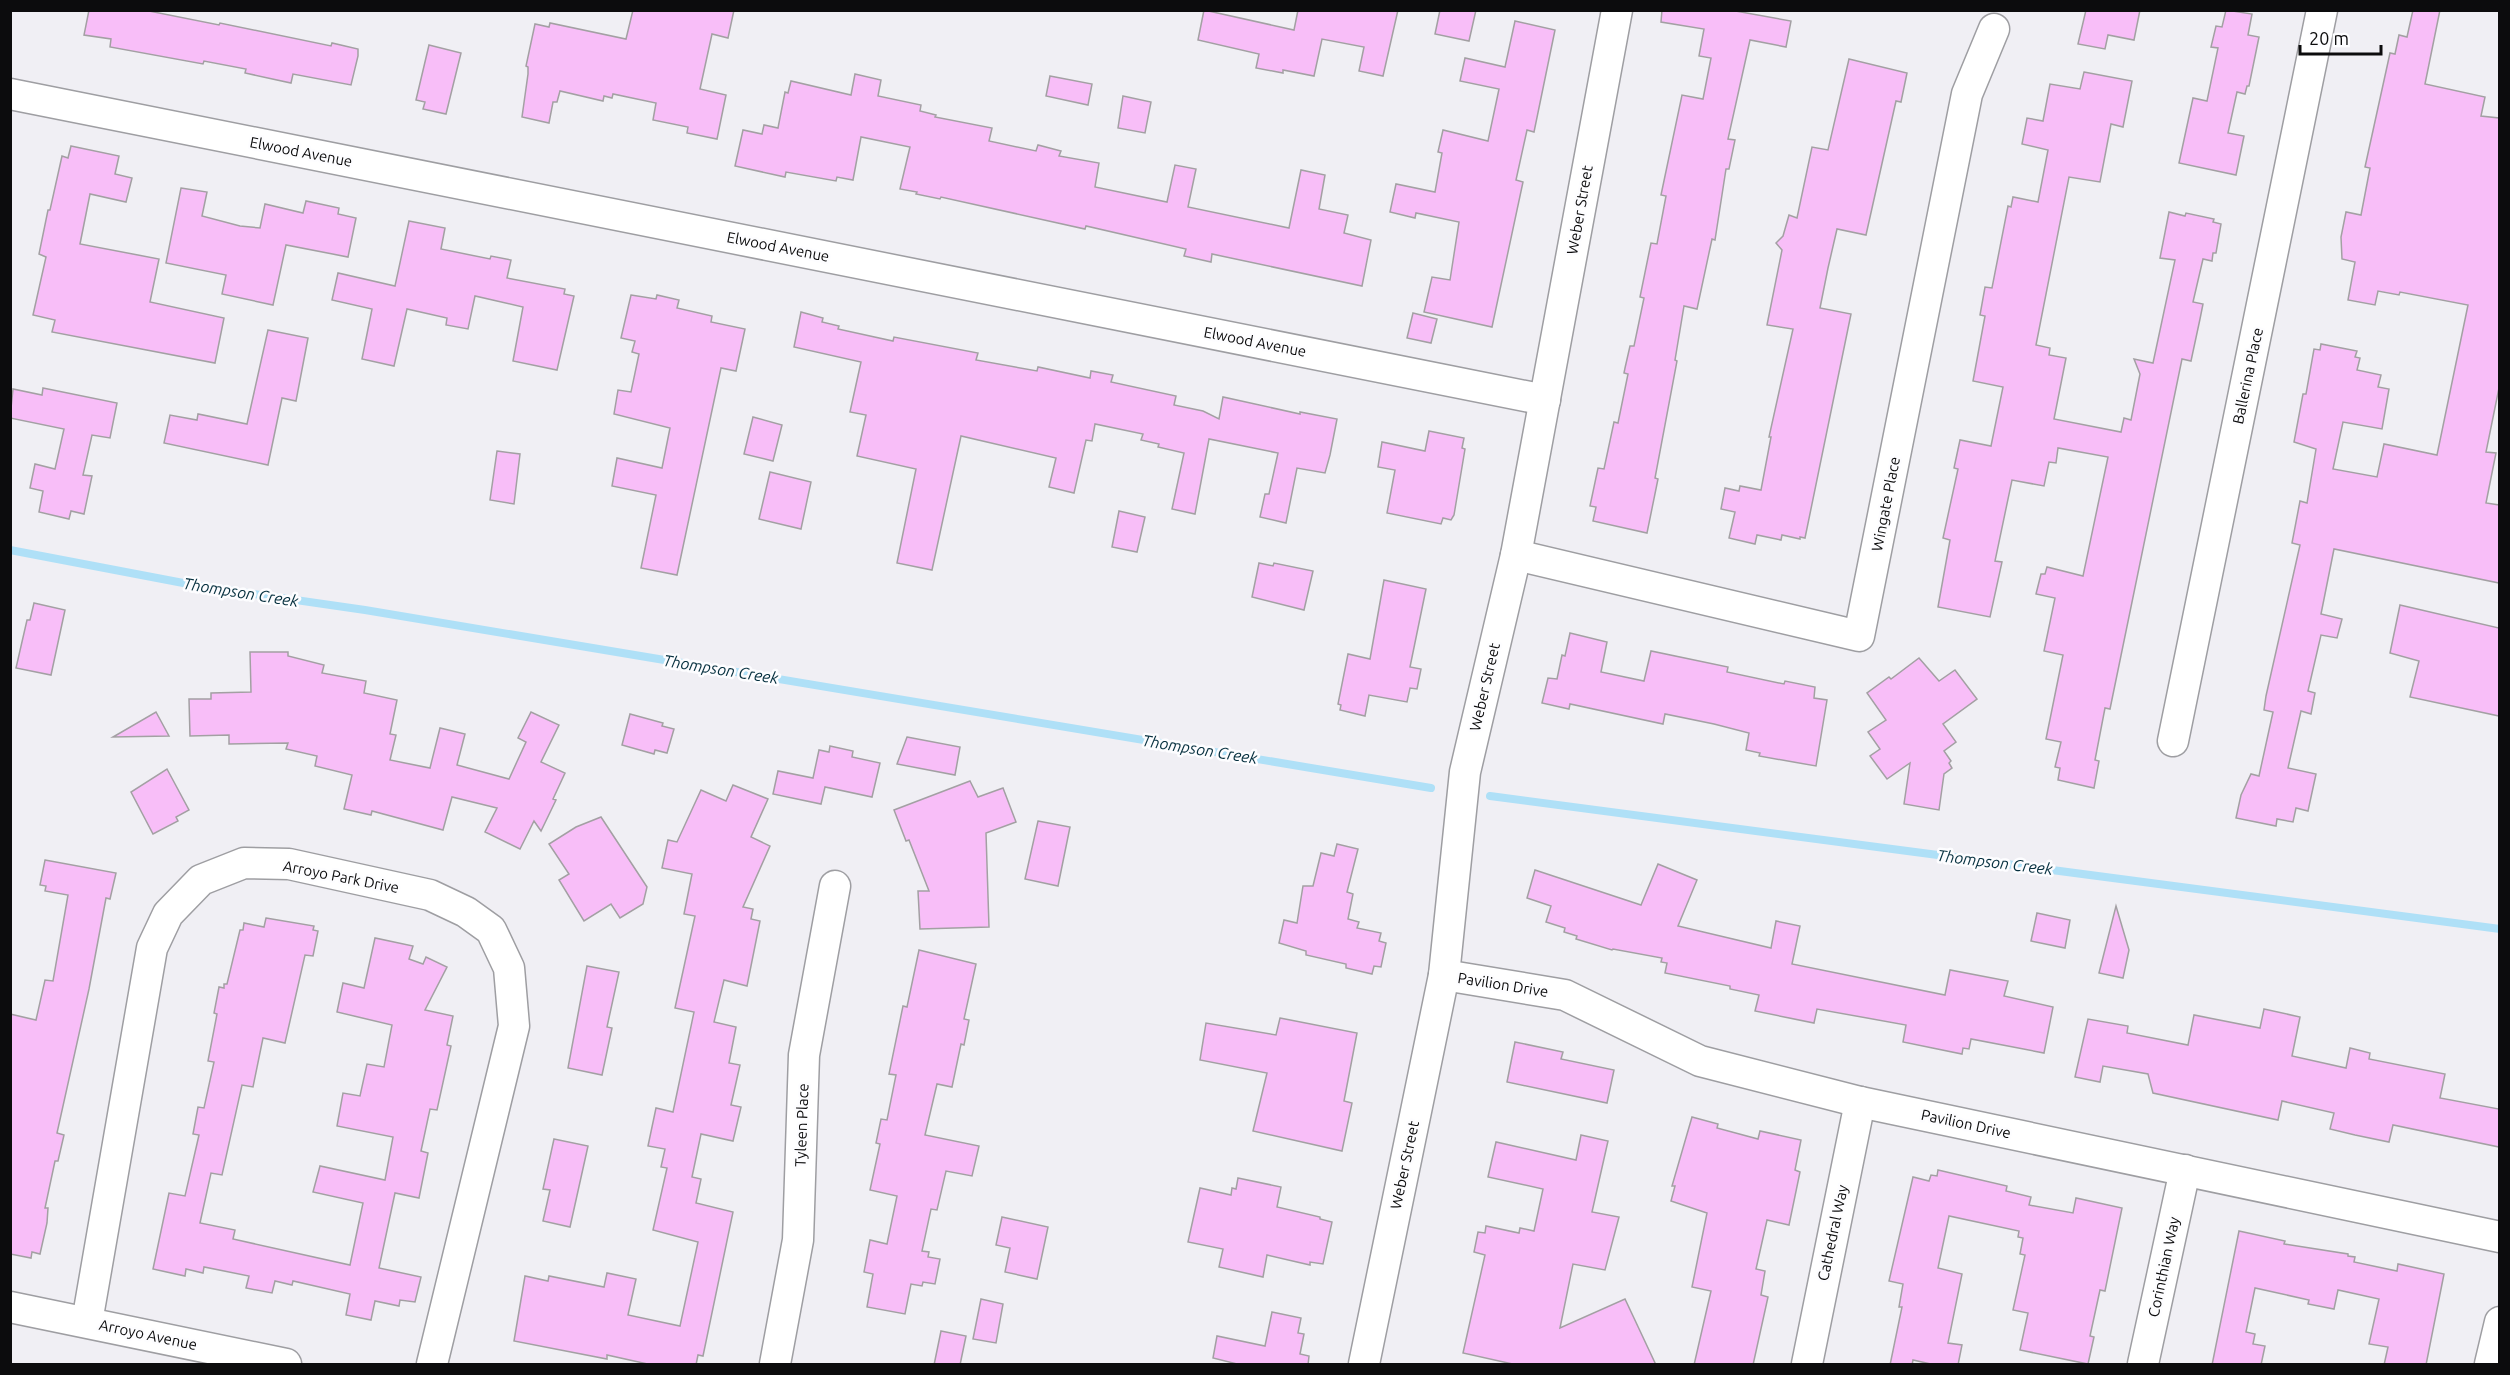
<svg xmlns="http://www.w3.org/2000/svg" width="2510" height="1375" font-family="Ubuntu,sans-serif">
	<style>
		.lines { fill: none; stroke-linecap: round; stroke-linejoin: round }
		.stream { stroke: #afe0f7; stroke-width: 8 }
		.building { fill: #f8bef8; stroke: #a3a0a3; stroke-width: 1.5 }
		.minor-casing { stroke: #9e9ea2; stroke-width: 33 }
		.minor { stroke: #fff; stroke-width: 30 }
		.labels { text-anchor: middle; stroke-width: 5; stroke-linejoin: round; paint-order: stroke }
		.street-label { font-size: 15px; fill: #0c0c0d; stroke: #fdfdff }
		.water-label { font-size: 16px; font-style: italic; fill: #06303f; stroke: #fdfdff }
	</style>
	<rect width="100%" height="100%" fill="#f0eff4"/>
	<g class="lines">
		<g class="stream">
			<path d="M10,550L199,586L365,610L1431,788"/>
			<path d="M1490,796L2500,929"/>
		</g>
	</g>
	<g class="building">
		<path d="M89,10H144L219,25L220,23L331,46L332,43L358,49V56L351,85L293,74L291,83L245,73L246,69L204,61L203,64L110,47L111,39L84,35Z"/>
		<path d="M633,10H734L728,38L712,34L700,89L726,95L717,139L687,133L688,127L653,120L656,103L613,94L612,98L604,96L603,101L560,91L557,102H553L549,123L522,117L528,74V67L526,66L535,24L549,27L550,23L626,39Z"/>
		<path d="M1204,10L1294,30L1298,10H1398L1383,76L1359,71L1364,47L1322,39L1314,76L1283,70V73L1256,68L1259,54L1198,40Z"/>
		<path d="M1440,10H1476L1469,41L1435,34Z"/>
		<path d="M1662,10H1730L1791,21L1786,47L1750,40L1728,139L1735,140L1729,169H1726L1715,240L1712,239L1697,309L1684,306L1675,360L1677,361L1655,478L1658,479L1647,533L1593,521L1596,507L1590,506L1598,468L1604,469L1614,422L1618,423L1628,374L1624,373L1625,368L1630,346H1634L1644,298L1640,297L1651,243L1657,244L1666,196L1661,195L1682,95L1703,99L1711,58L1699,56L1704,29L1661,22Z"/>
		<path d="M2086,10H2140L2134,40L2108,35L2105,49L2078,44Z"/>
		<path d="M2226,10L2252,14L2248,35L2259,37L2249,86H2247L2245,94L2237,92L2228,133L2244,136L2236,175L2179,163L2193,98L2207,101L2218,48L2211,47L2216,26L2222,27Z"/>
		<path d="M2413,10H2440L2425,84L2485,97L2481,116L2499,118V388L2486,452L2496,453L2486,503L2499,505V583L2334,549L2321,614L2342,619L2337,638L2321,635L2308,691L2315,693L2311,714L2301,711L2288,768L2316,774L2308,811L2296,808L2293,822L2277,819L2276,826L2236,818L2241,795L2251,774L2259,776L2273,712L2264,710L2266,696L2300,545L2292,543L2300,501L2307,503L2316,449L2294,442L2303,394H2306L2314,349L2320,350L2321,344L2357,351L2355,357L2360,358L2357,370L2381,375L2378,387L2389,389L2382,429L2343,422L2333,469L2377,477L2384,444L2437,455L2468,305L2400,292L2399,295L2378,291L2375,305L2348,300L2355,262L2342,259L2341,237L2346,212L2361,215L2370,168L2365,167L2390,53L2395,54L2399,35L2407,37Z"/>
		<path d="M1515,21L1555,30L1534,132L1527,130L1516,180L1523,182L1492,327L1424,312L1432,277L1450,280L1459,222L1416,213L1415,218L1390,212L1396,184L1435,192L1442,153L1438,152L1443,130L1488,141L1499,89L1460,81L1465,58L1505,67Z"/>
		<path d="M429,45L461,53L446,114L423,109L425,102L416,100Z"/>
		<path d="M1849,59L1907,73L1901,102L1896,101L1866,235L1837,229L1828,268L1820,308L1851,314L1805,538L1800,537V539L1782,535L1781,540L1757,535L1755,544L1729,538L1735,512L1721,509L1725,488L1739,491L1740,486L1761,490L1771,437H1769L1793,329L1767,325L1782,250L1776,243L1783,236L1789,215L1797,218L1812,147L1828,150Z"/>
		<path d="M2084,72L2132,81L2123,127L2111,124L2100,182L2069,177L2036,345L2050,348L2049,355L2066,358L2054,419L2121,432L2124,418L2131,420L2140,374L2134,359L2153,363L2175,260L2160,258L2169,212L2185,216L2186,213L2214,219L2213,222L2221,224L2216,253H2213L2212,261L2203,259L2193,302L2203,304L2200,319L2191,361L2182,359L2110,709L2105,708L2095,760L2099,761L2094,788L2058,780L2060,768L2055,767L2061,742L2046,739L2063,655L2044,651L2055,598L2036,594L2041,574H2045L2047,567L2083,576L2108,457L2058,448L2056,463L2049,462L2044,486L2012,480L1995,561L2002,562L1990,617L1938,607L1950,540L1943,538L1958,469L1954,468L1960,440L1991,446L2003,387L1973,381L1985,316L1980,315L1985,287L1992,288L2008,206L2011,207L2013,197L2038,202L2048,150L2022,144L2027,118L2043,121L2050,84L2080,89Z"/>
		<path d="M855,74L881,80L878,96L921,105L920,111L936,115L935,117L992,128L989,141L1036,151L1038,145L1061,151L1059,156L1099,163L1095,187L1167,202L1175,165L1196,169L1188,207L1289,228L1301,170L1325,175L1319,209L1348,215L1344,233L1371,240L1362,286L1212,254L1211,262L1184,256L1186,249L1086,226L1085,229L941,197L940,199L916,194L917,192L900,189L910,147L861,137L853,180L837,177L836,181L786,172L785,177L735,166L743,130L762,134L764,125L778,128L785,92L788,93L791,81L851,95Z"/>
		<path d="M1050,76L1092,84L1088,105L1046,96Z"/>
		<path d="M1123,96L1151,102L1145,133L1118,128Z"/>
		<path d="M71,146L119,156L115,174L132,178L126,202L90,194L80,244L159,259L150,302L224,318L215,363L52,332L55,320L33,315L46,257L39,254L48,210H50L62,156L68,158Z"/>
		<path d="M181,188L207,192L202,216L240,226L260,228L265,204L303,213L306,201L339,208L338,214L356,218L348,257L286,245L273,305L222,294L226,275L166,263Z"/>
		<path d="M409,221L445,228L441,249L490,259L491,256L511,260L507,278L565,289L564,294L574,296L557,370L513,361L523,307L475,296L468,329L446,325L447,318L407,309L394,366L362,359L372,309L332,300L338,273L395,286Z"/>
		<path d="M631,295L656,299L657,295L679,300L677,308L712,316L711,322L745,329L736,371L721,368L677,575L641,568L656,495L612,486L617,458L662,468L670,428L614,414L618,390L631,392L639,354L632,352L635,341L621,338Z"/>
		<path d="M801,312L823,318L822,322L839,326L838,329L893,341L894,337L978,353L976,360L1037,371L1038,367L1090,378L1091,371L1113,375L1111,382L1176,396L1174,405L1203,411L1219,419L1223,397L1300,414V412L1337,419L1330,455L1325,473L1297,468L1286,523L1260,517L1265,494H1269L1278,453L1209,439L1195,514L1172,509L1184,453L1158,447L1159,444L1141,440L1143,434L1095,424L1092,441L1086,440L1074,493L1049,487L1056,458L961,436L932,570L897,563L916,469L857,456L866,415L850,412L861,362L794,347Z"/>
		<path d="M1413,313L1437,319L1431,343L1407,338Z"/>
		<path d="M268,330L308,338L296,401L282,398L268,465L164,443L170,415L197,420L198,414L247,424Z"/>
		<path d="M43,388L117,403L110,438L92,435L83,475L92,476L84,514L71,511L69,519L39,512L43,491L30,488L35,464L55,469L64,429L10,418L13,389L42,395Z"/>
		<path d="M753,417L782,425L773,461L744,454Z"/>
		<path d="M1429,431L1464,438L1462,448L1465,449L1454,515L1451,520L1443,518L1441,524L1387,513L1395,470L1378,467L1382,442L1425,451Z"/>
		<path d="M497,451L520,454L514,504L490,500Z"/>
		<path d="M770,472L811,482L801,529L759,519Z"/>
		<path d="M1119,511L1145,517L1137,552L1112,547Z"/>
		<path d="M1259,563L1273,566L1274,563L1313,571L1304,610L1252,597Z"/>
		<path d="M1384,580L1426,589L1410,667L1421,669L1417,689L1410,688L1407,702L1369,695L1365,716L1340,710L1341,705L1338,704L1348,654L1370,659Z"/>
		<path d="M34,603L65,610L51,675L16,668L27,620H30Z"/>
		<path d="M2400,605L2499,628V716L2410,697L2419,661L2390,653Z"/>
		<path d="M1570,633L1607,642L1601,672L1644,681L1651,651L1728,667L1727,672L1784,684L1785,681L1815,687L1814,698L1827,700L1816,766L1759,756L1760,753L1746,750L1749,733L1714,724L1665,714L1663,724L1570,704L1569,709L1542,703L1548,678L1557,679L1562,655L1565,656Z"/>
		<path d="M250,652H288V656L324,665L322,673L366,681L364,693L397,700L390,734L396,735L390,760L430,768L440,728L465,734L457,765L509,779L526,742L518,738L531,712L559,725L541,762L565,773L553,799L556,800L541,831L534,821L520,849L485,832L497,808L452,797L443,830L372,811L371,815L344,809L352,775L315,766L317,756L286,749L288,743L229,744V735L190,736L189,699H211V693L251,692Z"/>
		<path d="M1919,658L1939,681L1955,670L1977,699L1943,724L1956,742L1944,751L1951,761L1949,763L1952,768L1944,774L1939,810L1904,804L1910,763L1887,779L1870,756L1880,749L1868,732L1886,720L1867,693L1889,677L1891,679Z"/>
		<path d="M156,712L169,736L113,737Z"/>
		<path d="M630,714L663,723L662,726L674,729L667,753L655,750L654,754L622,745Z"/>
		<path d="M907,737L960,747L955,775L897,764Z"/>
		<path d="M830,746L853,751L852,757L880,763L872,797L825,787L821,804L773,794L778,771L813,778L819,750L829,752Z"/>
		<path d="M167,769L189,810L176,817L178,821L153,834L131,792Z"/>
		<path d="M970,781L978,797L1003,788L1016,822L986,833L989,927L920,929L918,891H929L909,840L906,841L894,810Z"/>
		<path d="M733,785L768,799L751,837L770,846L743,907L753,909L751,919L760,921L747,986L724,980L714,1022L736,1027L729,1063L740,1065L731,1105L741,1107L733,1141L701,1134L692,1177L701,1179L696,1203L733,1212L703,1356L698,1355L696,1365H652L607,1355V1359L514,1341L525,1276L548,1281L549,1276L604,1287L607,1273L636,1279L628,1315L680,1326L698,1242L653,1230L667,1168L661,1167L665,1149L648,1146L656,1108L673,1112L694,1012L675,1008L695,916L684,914L692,874L662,868L668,840L677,842L701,790L726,801Z"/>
		<path d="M601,817L647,887L643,904L620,918L611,904L584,921L559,880L569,874L549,844L576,827Z"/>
		<path d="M1038,821L1070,827L1058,886L1025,879Z"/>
		<path d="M1337,844L1358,849L1347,892L1353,894L1348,919L1359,922L1357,928L1381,933L1379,941L1386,943L1381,967L1374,966L1372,974L1346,968V964L1306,955V951L1279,943L1284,920L1297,923L1303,886H1313L1321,853L1334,856Z"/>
		<path d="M45,860L116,873L110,899L106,898L89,989L57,1133L64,1135L58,1161H55L45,1208H48L47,1223L40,1254L32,1252L31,1258L10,1254V1014L36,1020L45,980L53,981L68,895L45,891L46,886L40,885Z"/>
		<path d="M1658,864L1697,880L1678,926L1771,948L1776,921L1800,926L1792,964L1945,995L1950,970L2008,981L2004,996L2053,1007L2044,1053L1971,1039L1969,1049L1963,1048L1962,1054L1903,1042L1906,1025L1817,1009L1814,1023L1755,1011L1759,995L1730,989V986L1665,973L1667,963L1661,962L1662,958L1613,949L1612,950L1576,939L1577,936L1564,932L1565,928L1546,922L1551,906L1527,898L1535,870L1641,905Z"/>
		<path d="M2116,906L2129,950L2123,978L2099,973Z"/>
		<path d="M2037,913L2070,920L2065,948L2031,941Z"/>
		<path d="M266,918L314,926L313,930L318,931L313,956L305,955L285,1043L263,1038L253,1087L242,1085L222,1175L211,1173L200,1223L235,1230L233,1239L350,1265L363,1203L313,1192L320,1166L385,1180L393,1137L337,1126L343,1093L360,1096L367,1064L384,1067L392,1025L337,1012L343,983L364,988L375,938L413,946L409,959L423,964L426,957L447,967L425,1010L453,1016L447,1045L451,1046L437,1110L430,1109L421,1151L428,1153L419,1198L395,1193L379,1268L421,1277L415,1302L400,1300L399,1306L375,1301L371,1320L346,1315L350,1294L293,1281L292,1285L275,1281L272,1293L246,1288L249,1276L204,1267L203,1273L186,1269L185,1276L153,1269L169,1193L185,1196L199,1135L193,1134L198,1107L204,1108L214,1062L208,1061L217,1014L214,1013L219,987L224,988V984H227L240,930H243L244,923L264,927Z"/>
		<path d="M919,950L976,964L964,1019L969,1020L964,1045L961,1044L952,1087L937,1084L925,1135L979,1146L972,1176L946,1171L937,1210L931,1209L922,1251L929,1252L928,1257L940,1259L935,1284L923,1282L922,1286L911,1284L905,1314L867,1307L873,1274L864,1272L870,1240L887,1244L897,1196L870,1190L880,1144L876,1143L881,1119L887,1120L896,1075L889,1074L903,1006L907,1007Z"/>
		<path d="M587,966L619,972L607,1027L612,1028L602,1075L568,1068Z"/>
		<path d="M2264,1009L2300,1017L2292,1056L2346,1068L2350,1048L2370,1053L2369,1059L2445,1074L2440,1098L2499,1109V1147L2393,1125L2389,1142L2355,1135L2330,1129L2334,1113L2282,1101L2278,1120L2153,1093L2148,1074L2103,1066L2100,1082L2075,1077L2088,1019L2128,1026L2127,1033L2188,1045L2194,1015L2260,1028Z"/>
		<path d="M1280,1018L1357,1033L1344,1101L1352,1103L1342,1151L1253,1131L1267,1073L1200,1060L1206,1023L1276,1035Z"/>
		<path d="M1515,1042L1563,1052L1561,1059L1614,1070L1607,1103L1507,1082Z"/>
		<path d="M1692,1117L1718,1124L1717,1128L1758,1139L1760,1131L1801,1140L1795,1170L1800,1172L1789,1225L1767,1220L1756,1269L1765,1271L1761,1295L1768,1297L1753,1365H1694L1711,1291L1692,1287L1707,1213L1671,1201L1675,1186H1672Z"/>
		<path d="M1581,1135L1608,1141L1592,1212L1619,1217L1605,1270L1573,1264L1560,1328L1625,1299L1656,1365H1517L1463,1353L1485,1255L1474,1252L1478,1232L1485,1233L1486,1226L1519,1233L1520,1228L1534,1231L1543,1189L1488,1177L1496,1142L1576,1160Z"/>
		<path d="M554,1139L588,1146L570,1227L543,1221L550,1190L543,1189Z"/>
		<path d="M1938,1170L2007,1186L2006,1191L2031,1197L2029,1205L2073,1213L2076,1198L2122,1208L2105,1291L2100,1290L2090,1336L2094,1337L2088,1364L2020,1350L2028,1313L2013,1310L2025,1255L2020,1254L2023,1238L2018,1237L2019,1231L1949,1216L1938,1268L1962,1274L1948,1343L1962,1345L1958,1365H1935L1913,1360L1912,1365H1890L1902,1307H1899L1903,1284L1889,1281L1913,1177L1929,1181L1931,1175L1937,1176Z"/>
		<path d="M1238,1178L1281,1187L1277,1207L1320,1217V1219L1332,1222L1323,1264L1310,1262V1265L1267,1255L1263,1277L1219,1267L1223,1249L1188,1242L1200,1188L1231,1195L1232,1188L1236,1189Z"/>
		<path d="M1002,1217L1048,1227L1037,1279L1005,1272L1010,1248L996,1245Z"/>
		<path d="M2239,1231L2285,1241L2284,1244L2348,1254V1256L2355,1257L2354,1262L2397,1271L2398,1264L2444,1274L2426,1365H2384L2388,1347L2369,1344L2379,1299L2338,1290L2334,1309L2308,1304L2309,1300L2255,1288L2246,1332L2255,1334L2253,1344L2265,1346L2261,1365H2212Z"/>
		<path d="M981,1299L1003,1304L996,1343L973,1339Z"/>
		<path d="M1272,1312L1301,1318L1298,1333L1304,1334L1300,1354L1309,1356L1308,1365H1241L1213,1358L1217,1336L1265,1346Z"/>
		<path d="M941,1331L966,1336L960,1365H934Z"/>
	</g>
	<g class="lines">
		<g class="minor-casing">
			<g id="minor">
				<path d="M10,94L1545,400"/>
				<path d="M1516,555L1859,636L1967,94L1994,29"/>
				<path d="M2173,741L2322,10"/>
				<path d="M1444,975L1565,995L1700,1061L1860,1102L2500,1237"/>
				<path d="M10,1307L286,1364"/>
				<path d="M87,1322L152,948L168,914L201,880L244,863L289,864L430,895L466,912L491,930L509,968L514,1026L432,1364"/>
				<path d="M775,1364L798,1240L804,1055L835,886"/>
				<path d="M1364,1364L1444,975L1465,772L1516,555L1617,10"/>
				<path d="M1807,1364L1860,1102"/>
				<path d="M2143,1364L2185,1170"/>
				<path d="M2490,1364L2500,1322"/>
			</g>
		</g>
		<use href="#minor" class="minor"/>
	</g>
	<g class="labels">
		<g class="street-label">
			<text transform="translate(301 152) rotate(11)" y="5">Elwood Avenue</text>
			<text transform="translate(1580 210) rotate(-80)" y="5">Weber Street</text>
			<text transform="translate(778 247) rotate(11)" y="5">Elwood Avenue</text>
			<text transform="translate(1255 342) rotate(11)" y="5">Elwood Avenue</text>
			<text transform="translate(2248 376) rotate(-78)" y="5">Ballerina Place</text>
			<text transform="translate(1886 504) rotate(-79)" y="5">Wingate Place</text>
			<text transform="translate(1485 687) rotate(-77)" y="5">Weber Street</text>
			<text transform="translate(341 877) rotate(11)" y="5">Arroyo Park Drive</text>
			<text transform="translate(1503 985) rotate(9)" y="5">Pavilion Drive</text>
			<text transform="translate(1966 1124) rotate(12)" y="5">Pavilion Drive</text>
			<text transform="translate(802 1125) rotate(-88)" y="5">Tyleen Place</text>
			<text transform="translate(1405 1165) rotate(-78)" y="5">Weber Street</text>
			<text transform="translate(1833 1233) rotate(-78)" y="5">Cathedral Way</text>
			<text transform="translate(2164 1267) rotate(-78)" y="5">Corinthian Way</text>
			<text transform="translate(148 1335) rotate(12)" y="5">Arroyo Avenue</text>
		</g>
		<g class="water-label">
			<text transform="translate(241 592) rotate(9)" y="6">Thompson Creek</text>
			<text transform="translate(721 669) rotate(9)" y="6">Thompson Creek</text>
			<text transform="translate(1200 749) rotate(9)" y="6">Thompson Creek</text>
			<text transform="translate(1995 862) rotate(7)" y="6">Thompson Creek</text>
		</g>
	</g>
	<rect width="2510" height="1375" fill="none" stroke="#0c0c0d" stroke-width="24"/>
	<path d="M2300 45v9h81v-9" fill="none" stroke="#0c0c0d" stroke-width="3"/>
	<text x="2309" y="45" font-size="18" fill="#0c0c0d" stroke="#fdfdff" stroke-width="4.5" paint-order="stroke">20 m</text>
</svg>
